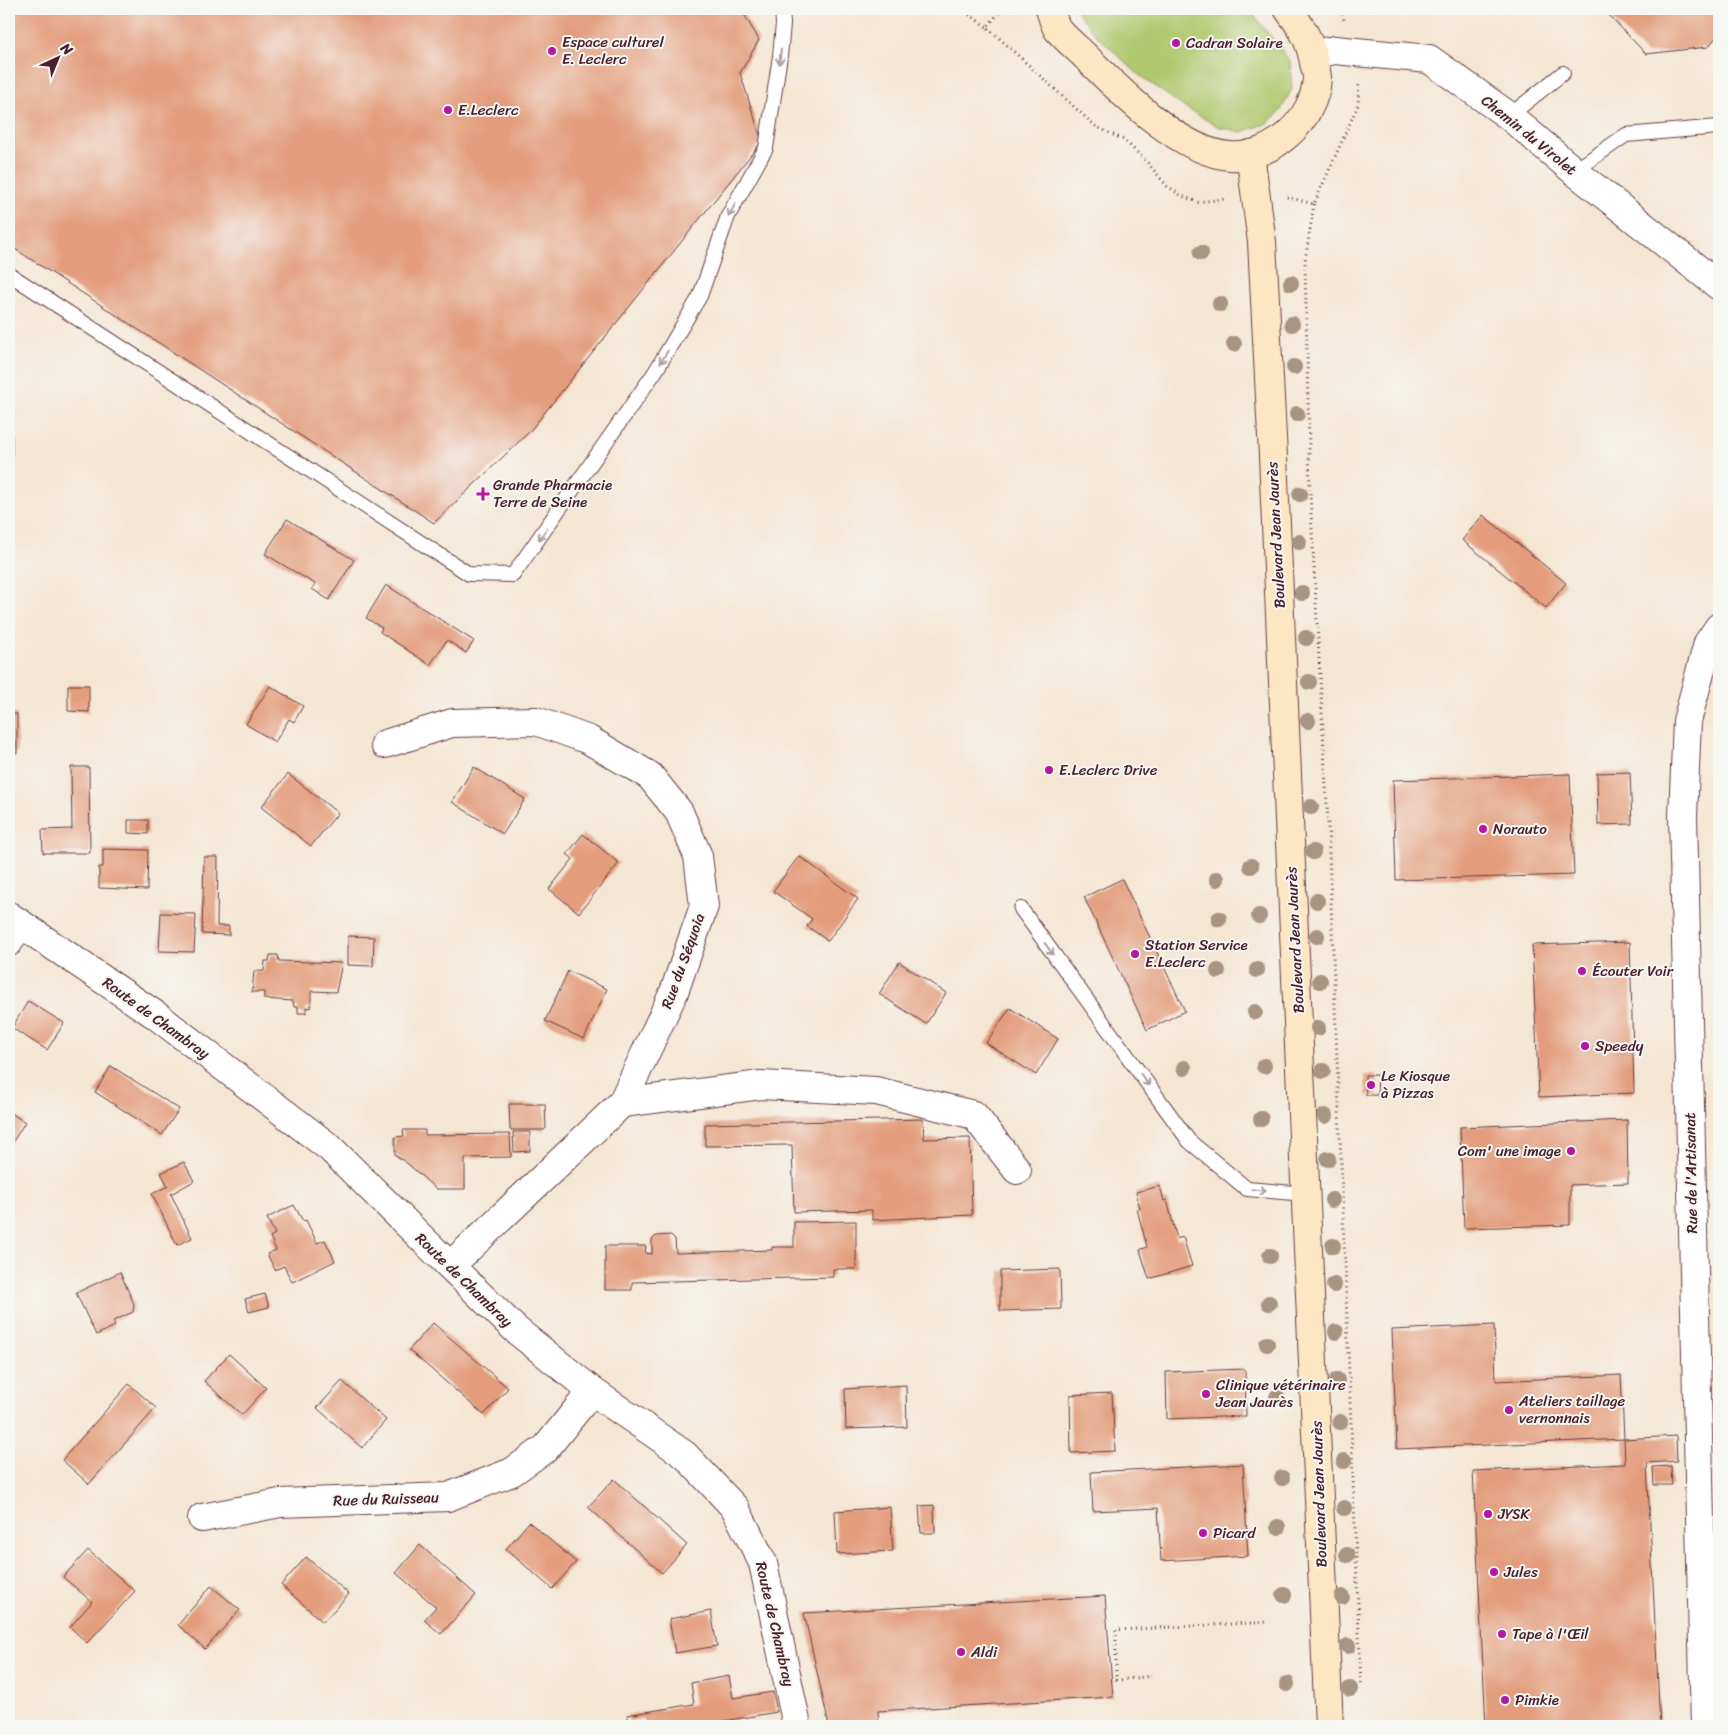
<svg xmlns="http://www.w3.org/2000/svg" width="1728" height="1735" font-family="Sriracha,sans-serif">
	<style>
		.green { fill: #b0c76d; stroke: #7d734c }
		.building { fill: #e39c7b }
		.lines { fill: none; stroke-linecap: round; stroke-linejoin: round }
		.service-casing { stroke: #643d44; stroke-width: 16 }
		.minor-casing { stroke: #643d44; stroke-width: 30 }
		.tertiary-casing { stroke: #643d44; stroke-width: 30 }
		.secondary-casing { stroke: #643d44; stroke-width: 30 }
		.path { stroke: #643d44; stroke-width: 3; stroke-dasharray: 1 4; stroke-linecap: butt }
		.service { stroke: #fff; stroke-width: 14 }
		.minor { stroke: #fff; stroke-width: 28 }
		.tertiary { stroke: #fff; stroke-width: 28 }
		.secondary { stroke: #fce6c4; stroke-width: 28 }
		.tree { fill: #a89481 }
		.oneway { stroke: #ae9aa0 }
		.poi-dot { fill: #b5179e; stroke: #f6f6f2; stroke-width: 2 }
		.labels { text-anchor: middle; stroke-width: 4; stroke-linejoin: round; paint-order: stroke }
		.poi-label { font-size: 15px; fill: #4a1f2b; stroke: #f6f6f2; text-anchor: start }
		.street-label { font-size: 15px; fill: #4a1f2b; stroke: #f6f6f2 }
	</style>
	<rect width="100%" height="100%" fill="#f6f6f2"/>
	<filter id="ink" filterUnits="userSpaceOnUse"><feTurbulence type="fractalNoise" baseFrequency=".02" numOctaves="2"/><feDisplacementMap in="SourceGraphic" scale="10" xChannelSelector="R" yChannelSelector="G"/><feConvolveMatrix kernelMatrix="1 2 1 2 8 2 1 2 1" color-interpolation-filters="sRGB"/></filter>
	<filter id="wash" filterUnits="userSpaceOnUse"><feTurbulence type="fractalNoise" baseFrequency=".0096" numOctaves="4" result="noise"/><feDisplacementMap in="SourceGraphic" scale="20" xChannelSelector="R" yChannelSelector="G"/><feGaussianBlur stdDeviation="1.12" result="paint"/><feColorMatrix in="noise" values="0 0 0 0 0 0 0 0 0 0 0 0 0 0 0 0 0 1.4 0 .05"/><feComposite in="paint" operator="in"/></filter>
	<g filter="url(#wash)">
		<rect width="100%" height="100%" fill="#f4e6d2"/>
		<path class="green" d="M1076,9H1249L1290,61L1292,89L1280,112L1266,124L1242,132L1219,127L1184,107L1139,75L1095,34L1078,13Z"/>
		<g id="blocks">
			<g class="building">
				<path d="M9,9H741L759,40L740,73L762,141L530,431L434,523L9,245Z"/>
				<path d="M1608,9H1717L1718,35L1708,47L1646,54L1609,15Z"/>
				<rect x="9" y="436" width="3" height="41"/>
				<path d="M1483,515L1566,583L1546,608L1462,540Z"/>
				<path d="M287,519L354,560L329,600L312,589L315,584L265,554Z"/>
				<path d="M386,585L474,641L466,653L447,640L430,665L380,632L382,628L366,618Z"/>
				<path d="M68,685H89V712L68,711Z"/>
				<path d="M270,686L303,706L294,722L289,719L275,742L246,724Z"/>
				<rect x="9" y="714" width="8" height="39"/>
				<path d="M71,767H89L90,853H43L42,830L72,829Z"/>
				<path d="M474,767L525,799L503,834L452,802Z"/>
				<path d="M1630,772L1632,824L1598,825L1597,773Z"/>
				<path d="M288,774L338,813L311,846L261,807Z"/>
				<path d="M1570,774L1574,875L1396,880L1393,780Z"/>
				<path d="M128,820H148V834L128,833Z"/>
				<path d="M583,834L619,863L579,913L549,889L573,859L567,854Z"/>
				<path d="M103,849L148,850L147,890L99,888V867H103Z"/>
				<path d="M799,856L858,899L828,941L807,926L812,919L773,891Z"/>
				<path d="M204,857H218L217,926H229V935L202,934Z"/>
				<path d="M1122,879L1185,1011L1147,1030L1084,897Z"/>
				<path d="M161,913L196,914L194,952L159,951Z"/>
				<path d="M348,936L374,937L373,966L348,965Z"/>
				<path d="M1630,942L1634,1093L1539,1097L1532,945Z"/>
				<path d="M270,955H278L279,961L342,963L336,992L311,991V1008L306,1007V1013H298V1007H294L293,1001L264,999V992H252L254,971H264L265,961H269Z"/>
				<path d="M899,962L946,993L926,1024L879,994Z"/>
				<path d="M568,971L607,989L584,1039L545,1021Z"/>
				<path d="M28,1001L64,1023L47,1050L12,1028Z"/>
				<path d="M1010,1008L1058,1039L1036,1075L986,1043Z"/>
				<path d="M111,1066L179,1109L162,1135L95,1092Z"/>
				<path d="M1365,1075H1377L1378,1095H1366Z"/>
				<path d="M509,1104H545L546,1128L544,1130H510Z"/>
				<path d="M9,1112L25,1122L9,1148Z"/>
				<path d="M923,1119L924,1139L970,1138L972,1215L872,1220V1210L794,1212L792,1145L705,1146V1124Z"/>
				<path d="M1627,1120L1628,1183L1570,1185V1225L1464,1228L1460,1127Z"/>
				<path d="M403,1130H425V1135L510,1134L511,1157L465,1158V1189H436L408,1164L395,1155V1137L404,1136Z"/>
				<path d="M513,1132H530V1151L514,1152Z"/>
				<path d="M184,1162L194,1181L171,1194L192,1238L177,1245L152,1194L168,1186L161,1173Z"/>
				<path d="M1160,1186L1164,1201L1167,1200L1177,1239L1183,1237L1192,1266L1149,1279L1140,1250L1147,1247L1137,1209H1140L1136,1192Z"/>
				<path d="M294,1205L303,1221L306,1220L317,1243L325,1240L335,1261L292,1282L284,1266L275,1270L267,1254L276,1250L270,1237L275,1234L267,1218Z"/>
				<path d="M856,1221V1269H833V1277L632,1282V1290H605V1246H646L645,1253L652,1254V1240L656,1236L671,1235L675,1239L676,1253L772,1250V1247H794V1222Z"/>
				<path d="M1060,1269L1061,1309L1000,1311V1271Z"/>
				<path d="M120,1272L134,1304L133,1312L113,1321L115,1326L96,1335L76,1293Z"/>
				<path d="M265,1294L269,1307L249,1312L245,1299Z"/>
				<path d="M433,1323L508,1388L484,1415L409,1350Z"/>
				<path d="M1494,1325L1496,1381L1621,1375L1624,1439L1676,1436L1677,1461L1647,1463L1660,1726H1486L1473,1471L1625,1464L1624,1439L1397,1449L1392,1330Z"/>
				<path d="M229,1354L266,1388L242,1415L204,1381Z"/>
				<path d="M1245,1369L1246,1416L1167,1419L1166,1372Z"/>
				<path d="M342,1381L386,1420L362,1448L317,1408Z"/>
				<path d="M129,1384L156,1408L89,1484L62,1460Z"/>
				<path d="M906,1385L907,1427L846,1429L845,1389Z"/>
				<path d="M1112,1393L1115,1451L1071,1453L1070,1395Z"/>
				<path d="M1243,1464L1248,1556L1161,1561L1158,1508L1093,1511L1091,1472Z"/>
				<path d="M1671,1466L1672,1485H1654L1653,1467Z"/>
				<path d="M614,1479L687,1545L662,1573L588,1507Z"/>
				<path d="M934,1505L935,1533H921L919,1506Z"/>
				<path d="M890,1507L893,1551L837,1554L835,1511Z"/>
				<path d="M529,1522L576,1562L552,1589L506,1549Z"/>
				<path d="M420,1545L476,1595L441,1634L424,1620L436,1607L396,1573Z"/>
				<path d="M88,1550L135,1591L87,1643L70,1627L92,1602L63,1577Z"/>
				<path d="M306,1557L349,1594L323,1622L281,1585Z"/>
				<path d="M211,1586L240,1610L205,1649L178,1625Z"/>
				<path d="M1105,1596L1113,1697L878,1711L879,1726H829L804,1613Z"/>
				<path d="M711,1611L717,1646L675,1653L669,1619Z"/>
				<path d="M729,1676L733,1698L773,1692L777,1712L695,1726H645L644,1719L629,1721L627,1715L694,1704L691,1683Z"/>
			</g>
		</g>
	</g>
	<g filter="url(#ink)">
		<use href="#blocks" fill-opacity="0" stroke="#643d44" stroke-width="1"/>
		<g class="lines">
			<g class="service-casing">
				<g id="service">
					<path d="M1509,116L1563,73"/>
					<path d="M1574,171L1626,135L1719,127"/>
					<path d="M9,274L469,574L513,575L655,372L700,296L728,216L766,148L780,56L783,24L782,9"/>
					<path d="M1021,909L1189,1141L1247,1189L1306,1194"/>
				</g>
			</g>
			<g class="minor-casing">
				<g id="minor">
					<path d="M1313,54L1335,50L1429,59L1509,116L1574,171L1719,286"/>
					<path d="M385,744L452,723L536,721L589,740L650,776L679,812L698,856L704,906L674,992L622,1103"/>
					<path d="M9,942L20,923"/>
					<path d="M202,1518L280,1503L448,1497L512,1472L546,1448L592,1391"/>
					<path d="M797,1726L763,1563L735,1508L685,1455L592,1391L516,1330L450,1266L622,1103L761,1085L876,1091L974,1115L1017,1170"/>
					<path d="M1705,1726L1683,816L1687,721L1708,643L1719,627"/>
				</g>
			</g>
			<g class="tertiary-casing">
				<path id="tertiary" d="M9,916L157,1016L330,1148L450,1266"/>
			</g>
			<g class="secondary-casing">
				<g id="secondary">
					<path d="M1050,9C1052,15 1054,24 1058,30C1067,40 1079,50 1088,59C1121,92 1181,153 1230,156C1272,159 1315,120 1317,78C1317,73 1315,67 1314,63C1310,39 1302,28 1288,9"/>
					<path d="M1250,154L1262,242L1273,456L1329,1726"/>
				</g>
			</g>
			<g class="path">
				<path d="M961,9L987,27"/>
				<path d="M1002,9L987,27L1095,126L1124,140L1147,162L1167,186L1182,196L1198,202L1224,199"/>
				<path d="M1341,9L1344,20"/>
				<path d="M1287,197L1314,204L1358,105L1359,82"/>
				<path d="M1314,204L1305,261L1310,493L1328,823L1361,1686"/>
				<path d="M1111,1681L1151,1676"/>
				<path d="M1116,1681V1630L1268,1622"/>
			</g>
			<use href="#service" class="service"/>
			<use href="#minor" class="minor"/>
			<use href="#tertiary" class="tertiary"/>
			<use href="#secondary" class="secondary"/>
		</g>
		<g class="tree">
			<circle cx="1201" cy="253" r="8"/>
			<circle cx="1291" cy="283" r="8"/>
			<circle cx="1220" cy="304" r="8"/>
			<circle cx="1292" cy="324" r="8"/>
			<circle cx="1234" cy="344" r="8"/>
			<circle cx="1294" cy="367" r="8"/>
			<circle cx="1297" cy="414" r="8"/>
			<circle cx="1300" cy="494" r="8"/>
			<circle cx="1299" cy="542" r="8"/>
			<circle cx="1302" cy="593" r="8"/>
			<circle cx="1306" cy="638" r="8"/>
			<circle cx="1309" cy="682" r="8"/>
			<circle cx="1308" cy="721" r="8"/>
			<circle cx="1311" cy="807" r="8"/>
			<circle cx="1313" cy="852" r="8"/>
			<circle cx="1251" cy="866" r="8"/>
			<circle cx="1217" cy="879" r="8"/>
			<circle cx="1317" cy="901" r="8"/>
			<circle cx="1259" cy="916" r="8"/>
			<circle cx="1219" cy="919" r="8"/>
			<circle cx="1317" cy="936" r="8"/>
			<circle cx="1257" cy="970" r="8"/>
			<circle cx="1218" cy="971" r="8"/>
			<circle cx="1320" cy="981" r="8"/>
			<circle cx="1255" cy="1012" r="8"/>
			<circle cx="1318" cy="1028" r="8"/>
			<circle cx="1264" cy="1066" r="8"/>
			<circle cx="1184" cy="1068" r="8"/>
			<circle cx="1323" cy="1071" r="8"/>
			<circle cx="1325" cy="1116" r="8"/>
			<circle cx="1261" cy="1119" r="8"/>
			<circle cx="1328" cy="1159" r="8"/>
			<circle cx="1332" cy="1200" r="8"/>
			<circle cx="1333" cy="1246" r="8"/>
			<circle cx="1270" cy="1256" r="8"/>
			<circle cx="1334" cy="1285" r="8"/>
			<circle cx="1269" cy="1303" r="8"/>
			<circle cx="1336" cy="1332" r="8"/>
			<circle cx="1267" cy="1344" r="8"/>
			<circle cx="1337" cy="1380" r="8"/>
			<circle cx="1277" cy="1397" r="8"/>
			<circle cx="1340" cy="1422" r="8"/>
			<circle cx="1344" cy="1461" r="8"/>
			<circle cx="1282" cy="1478" r="8"/>
			<circle cx="1344" cy="1508" r="8"/>
			<circle cx="1278" cy="1527" r="8"/>
			<circle cx="1347" cy="1555" r="8"/>
			<circle cx="1284" cy="1595" r="8"/>
			<circle cx="1342" cy="1597" r="8"/>
			<circle cx="1348" cy="1646" r="8"/>
			<circle cx="1287" cy="1684" r="8"/>
			<circle cx="1350" cy="1689" r="8"/>
		</g>
		<defs><path id="oneway-shaft" d="M-6 0H5M1.5-3L5.5 0L1.5 3" fill="none" stroke-width="1.6" stroke-linecap="round" stroke-linejoin="round" transform="scale(1.25)"/></defs>
		<g class="oneway">
			<use href="#oneway-shaft" transform="translate(780 57) rotate(97)"/>
			<use href="#oneway-shaft" transform="translate(732 210) rotate(118)"/>
			<use href="#oneway-shaft" transform="translate(664 357) rotate(121)"/>
			<use href="#oneway-shaft" transform="translate(543 534) rotate(126)"/>
			<use href="#oneway-shaft" transform="translate(1049 949) rotate(54)"/>
			<use href="#oneway-shaft" transform="translate(1145 1080) rotate(54)"/>
			<use href="#oneway-shaft" transform="translate(1259 1190) rotate(5)"/>
		</g>
	</g>
	<g class="poi-dot">
		<circle cx="1176" cy="43" r="5"/>
		<circle cx="552" cy="51" r="5"/>
		<circle cx="448" cy="110" r="5"/>
		<path d="M480.5 486.5h5v5h5v5h-5v5h-5v-5h-5v-5h5z"/>
		<circle cx="1049" cy="770" r="5"/>
		<circle cx="1483" cy="829" r="5"/>
		<circle cx="1135" cy="954" r="5"/>
		<circle cx="1582" cy="971" r="5"/>
		<circle cx="1585" cy="1046" r="5"/>
		<circle cx="1371" cy="1085" r="5"/>
		<circle cx="1571" cy="1151" r="5"/>
		<circle cx="1206" cy="1394" r="5"/>
		<circle cx="1509" cy="1410" r="5"/>
		<circle cx="1488" cy="1514" r="5"/>
		<circle cx="1203" cy="1533" r="5"/>
		<circle cx="1494" cy="1572" r="5"/>
		<circle cx="1502" cy="1634" r="5"/>
		<circle cx="961" cy="1652" r="5"/>
		<circle cx="1505" cy="1700" r="5"/>
	</g>
	<g class="labels">
		<g class="poi-label">
			<text x="562" y="47">Espace culturel<tspan x="562" dy="17">E. Leclerc</tspan></text>
			<text x="1186" y="48">Cadran Solaire</text>
			<text x="458" y="115">E.Leclerc</text>
			<text x="493" y="490">Grande Pharmacie<tspan x="493" dy="17">Terre de Seine</tspan></text>
			<text x="1059" y="775">E.Leclerc Drive</text>
			<text x="1493" y="834">Norauto</text>
			<text x="1145" y="950">Station Service<tspan x="1145" dy="17">E.Leclerc</tspan></text>
			<text x="1592" y="976">Écouter Voir</text>
			<text x="1595" y="1051">Speedy</text>
			<text x="1381" y="1081">Le Kiosque<tspan x="1381" dy="17">à Pizzas</tspan></text>
			<text x="1561" y="1156" text-anchor="end">Com' une image</text>
			<text x="1216" y="1390">Clinique vétérinaire<tspan x="1216" dy="17">Jean Jaurès</tspan></text>
			<text x="1519" y="1406">Ateliers taillage<tspan x="1519" dy="17">vernonnais</tspan></text>
			<text x="1498" y="1519">JYSK</text>
			<text x="1213" y="1538">Picard</text>
			<text x="1504" y="1577">Jules</text>
			<text x="1512" y="1639">Tape à l'Œil</text>
			<text x="971" y="1657">Aldi</text>
			<text x="1515" y="1705">Pimkie</text>
		</g>
		<g class="street-label">
			<text transform="translate(1529 135) rotate(39)" y="5">Chemin du Virolet</text>
			<text transform="translate(1276 535) rotate(-93)" y="5">Boulevard Jean Jaurès</text>
			<text transform="translate(1295 940) rotate(-93)" y="5">Boulevard Jean Jaurès</text>
			<text transform="translate(683 961) rotate(-70)" y="5">Rue du Séquoia</text>
			<text transform="translate(156 1018) rotate(36)" y="5">Route de Chambray</text>
			<text transform="translate(1691 1173) rotate(-91)" y="5">Rue de l'Artisanat</text>
			<text transform="translate(464 1280) rotate(44)" y="5">Route de Chambray</text>
			<text transform="translate(1319 1494) rotate(-92)" y="5">Boulevard Jean Jaurès</text>
			<text transform="translate(386 1499) rotate(-2)" y="5">Rue du Ruisseau</text>
			<text transform="translate(775 1624) rotate(77)" y="5">Route de Chambray</text>
		</g>
	</g>
	<rect width="1728" height="1735" fill="none" stroke="#f6f6f2" stroke-width="30"/>
	<g transform="translate(58 58) rotate(44)" stroke="#f6f6f2" stroke-width="4" paint-order="stroke">
	<path d="M0-4L9 19L0 12L-9 19Z" fill="#4a1f2b"/>
	<text y="-8" font-size="14" font-weight="bold" text-anchor="middle" fill="#4a1f2b">N</text>
	</g>
</svg>
